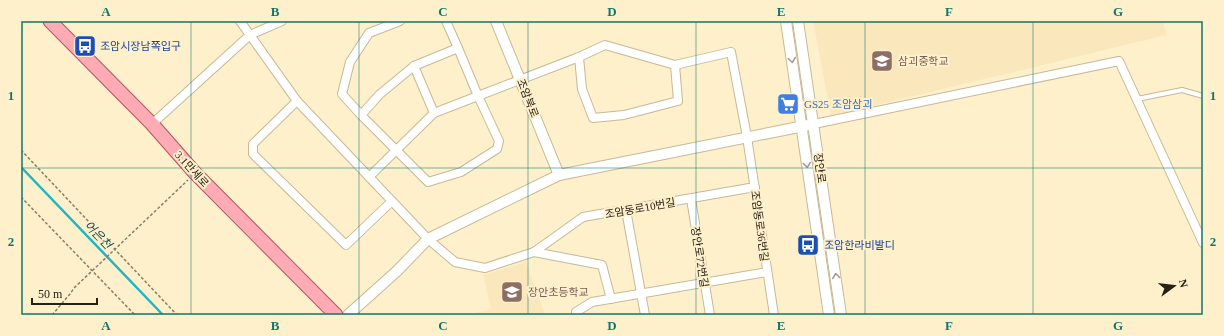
<svg xmlns="http://www.w3.org/2000/svg" width="1224" height="336" font-family="'Times New Roman','Noto Sans KR',serif">
	<style>
		.built { fill: #fae8bc }
		.lines { fill: none; stroke-linecap: round; stroke-linejoin: round }
		.stream { stroke: #22b6c2; stroke-width: 2.5 }
		.service-casing { stroke: #c7b996; stroke-width: 6 }
		.minor-casing { stroke: #c7b996; stroke-width: 10 }
		.tertiary-casing { stroke: #c7b996; stroke-width: 12 }
		.primary-casing { stroke: #b3565d; stroke-width: 15 }
		.path { stroke: #887e67; stroke-width: 1.5; stroke-dasharray: 3 2; stroke-linecap: butt }
		.service { stroke: #fff; stroke-width: 4 }
		.minor { stroke: #fff; stroke-width: 8 }
		.tertiary { stroke: #fff; stroke-width: 10 }
		.primary { stroke: #ffabb6; stroke-width: 13 }
		.oneway { stroke: #9e9b95 }
		.grid { fill: none; stroke: #0f766e; stroke-width: 1; stroke-opacity: 0.55 }
		.labels { text-anchor: middle; stroke-width: 4; stroke-linejoin: round; paint-order: stroke }
		.transit-label { font-size: 11px; fill: #164399; stroke: #fff0cc; text-anchor: start }
		.education-label { font-size: 11px; fill: #785e54; stroke: #fff0cc; text-anchor: start }
		.street-label { font-size: 11px; fill: #272114; stroke: #fff0cc }
		.shop-label { font-size: 11px; fill: #366cbe; stroke: #fff0cc; text-anchor: start }
		.water-label { font-size: 12px; font-style: italic; fill: #124d52; stroke: #fff0cc }
		.neatline { fill: none; stroke: #0f766e; stroke-width: 1.5 }
		.grid-label { font-size: 13px; text-anchor: middle; font-weight: bold; fill: #0f766e }
	</style>
	<rect width="100%" height="100%" fill="#fff0cc"/>
	<g class="built">
		<path d="M813,21H1162L1167,35L831,116Z"/>
		<path d="M526,262L545,315H468L491,309L483,275Z"/>
	</g>
	<g class="lines">
		<path class="stream" d="M21,167L163,315"/>
		<g class="service-casing">
			<path id="service" d="M1137,99L1182,90L1203,96"/>
		</g>
		<g class="minor-casing">
			<g id="minor">
				<path d="M240,21L297,101L428,239L455,262L485,268L534,252L583,217L755,187"/>
				<path d="M446,21L458,48"/>
				<path d="M458,48L478,96L499,141L497,149L461,172L428,182L361,115L380,94L414,66Z"/>
				<path d="M675,65L731,52L747,137L774,315"/>
				<path d="M414,66L434,113"/>
				<path d="M297,101L253,144V154L346,245L392,201"/>
				<path d="M361,115L342,94L350,62L369,33L400,21"/>
				<path d="M152,124L250,35L282,21"/>
				<path d="M814,124L1119,61L1203,243"/>
				<path d="M369,177L434,113L579,57L605,45L675,65L678,101L624,115L593,118L582,89L579,57"/>
				<path d="M691,199L710,315"/>
				<path d="M626,210L645,315"/>
				<path d="M534,252L602,265L611,299"/>
				<path d="M577,315L576,312L592,302L767,272"/>
			</g>
		</g>
		<g class="tertiary-casing">
			<g id="tertiary">
				<path d="M496,21L559,175"/>
				<path d="M786,21L829,315"/>
				<path d="M798,21L841,315"/>
				<path d="M348,315L397,271L428,239L559,175L814,124"/>
			</g>
		</g>
		<g class="primary-casing">
			<path id="primary" d="M50,21L152,124L195,173L336,315"/>
		</g>
		<g class="path">
			<path d="M21,150L177,315"/>
			<path d="M21,197L135,315"/>
			<path d="M52,315L70,294L74,288L188,180"/>
		</g>
		<use href="#service" class="service"/>
		<use href="#minor" class="minor"/>
		<use href="#tertiary" class="tertiary"/>
		<use href="#primary" class="primary"/>
	</g>
	<defs><path id="oneway-chevron" d="M-2-3.5L2.5 0L-2 3.5" fill="none" stroke-width="1.6" stroke-linecap="round" stroke-linejoin="round"/></defs>
	<g class="oneway">
		<use href="#oneway-chevron" transform="translate(792 60) rotate(82)"/>
		<use href="#oneway-chevron" transform="translate(807 165) rotate(82)"/>
		<use href="#oneway-chevron" transform="translate(836 276) rotate(-98)"/>
	</g>
	<path class="grid" d="M191,21V315M359,21V315M528,21V315M696,21V315M865,21V315M1033,21V315M21,168H1203"/>
	<defs>
		<g id="bus-square" transform="scale(1.15)"><rect x="-9" y="-9" width="18" height="18" rx="4" fill="#1a4fb4" stroke="#fff0cc"/><path d="M-5-6H5V4H4V6H2V4H-2V6H-4V4H-5ZM-3.5-4V0h7V-4ZM-3.5 1.2v1.5H-2V1.2ZM2 1.2v1.5H3.5V1.2Z" fill="#fff"/></g>
		<g id="school-square" transform="scale(1.15)"><rect x="-9" y="-9" width="18" height="18" rx="4" fill="#8d6e63" stroke="#fff0cc"/><path d="M0-5L7-2L0 1L-7-2ZM-4 1L0 2.5L4 1V4Q0 6-4 4Z" fill="#fff"/></g>
		<g id="supermarket-square" transform="scale(1.15)"><rect x="-9" y="-9" width="18" height="18" rx="4" fill="#3f7fe0" stroke="#fff0cc"/><path d="M-6-5.5h2.5l.6 2H6L4.5 2H-2.5L-4.4-4H-6ZM-1.5 3.2a1.3 1.3 0 1 0 .1 0ZM3 3.2a1.3 1.3 0 1 0 .1 0Z" fill="#fff"/></g>
	</defs>
	<g fill-rule="evenodd">
		<use href="#bus-square" x="85" y="46"/>
		<use href="#school-square" x="882" y="61"/>
		<use href="#supermarket-square" x="788" y="104"/>
		<use href="#bus-square" x="808" y="245"/>
		<use href="#school-square" x="512" y="292"/>
	</g>
	<g class="labels">
		<g class="transit-label">
			<text x="100" y="50">조암시장남쪽입구</text>
			<text x="824" y="249">조암한라비발디</text>
		</g>
		<g class="education-label">
			<text x="898" y="65">삼괴중학교</text>
			<text x="528" y="296">장안초등학교</text>
		</g>
		<g class="street-label">
			<text transform="translate(528 98) rotate(68)" y="4">조암북로</text>
			<text transform="translate(820 168) rotate(82)" y="4">장안로</text>
			<text transform="translate(192 169) rotate(48)" y="4">3.1만세로</text>
			<text transform="translate(640 208) rotate(-10)" y="4">조암동로10번길</text>
			<text transform="translate(760 226) rotate(82)" y="4">조암동로36번길</text>
			<text transform="translate(700 257) rotate(81)" y="4">장안로72번길</text>
		</g>
		<g class="shop-label">
			<text x="804" y="108">GS25 조암삼괴</text>
		</g>
		<g class="water-label">
			<text transform="translate(98 235) rotate(46)" y="4">어은천</text>
		</g>
	</g>
	<rect width="1224" height="336" fill="none" stroke="#fff0cc" stroke-width="44"/>
	<g transform="translate(1174 286) rotate(75)" stroke="#fff0cc" stroke-width="3" paint-order="stroke">
	<path d="M0-3L7 15L0 10L-7 15Z" fill="#272114"/>
	<text y="-6" font-size="11" font-weight="bold" text-anchor="middle" fill="#272114">N</text>
	</g>
	<path d="M32 298v6h65v-6" fill="none" stroke="#272114" stroke-width="2"/>
	<text x="38" y="298" font-size="12" fill="#272114" stroke="#fff0cc" stroke-width="3" paint-order="stroke">50 m</text>
	<rect x="22" y="22" width="1180" height="292" class="neatline"/>
	<g class="grid-label">
		<text x="106" y="16">A</text>
		<text x="275" y="16">B</text>
		<text x="443" y="16">C</text>
		<text x="612" y="16">D</text>
		<text x="781" y="16">E</text>
		<text x="949" y="16">F</text>
		<text x="1118" y="16">G</text>
		<text x="11" y="100">1</text>
		<text x="1213" y="100">1</text>
		<text x="11" y="246">2</text>
		<text x="1213" y="246">2</text>
		<text x="106" y="330">A</text>
		<text x="275" y="330">B</text>
		<text x="443" y="330">C</text>
		<text x="612" y="330">D</text>
		<text x="781" y="330">E</text>
		<text x="949" y="330">F</text>
		<text x="1118" y="330">G</text>
	</g>
</svg>
